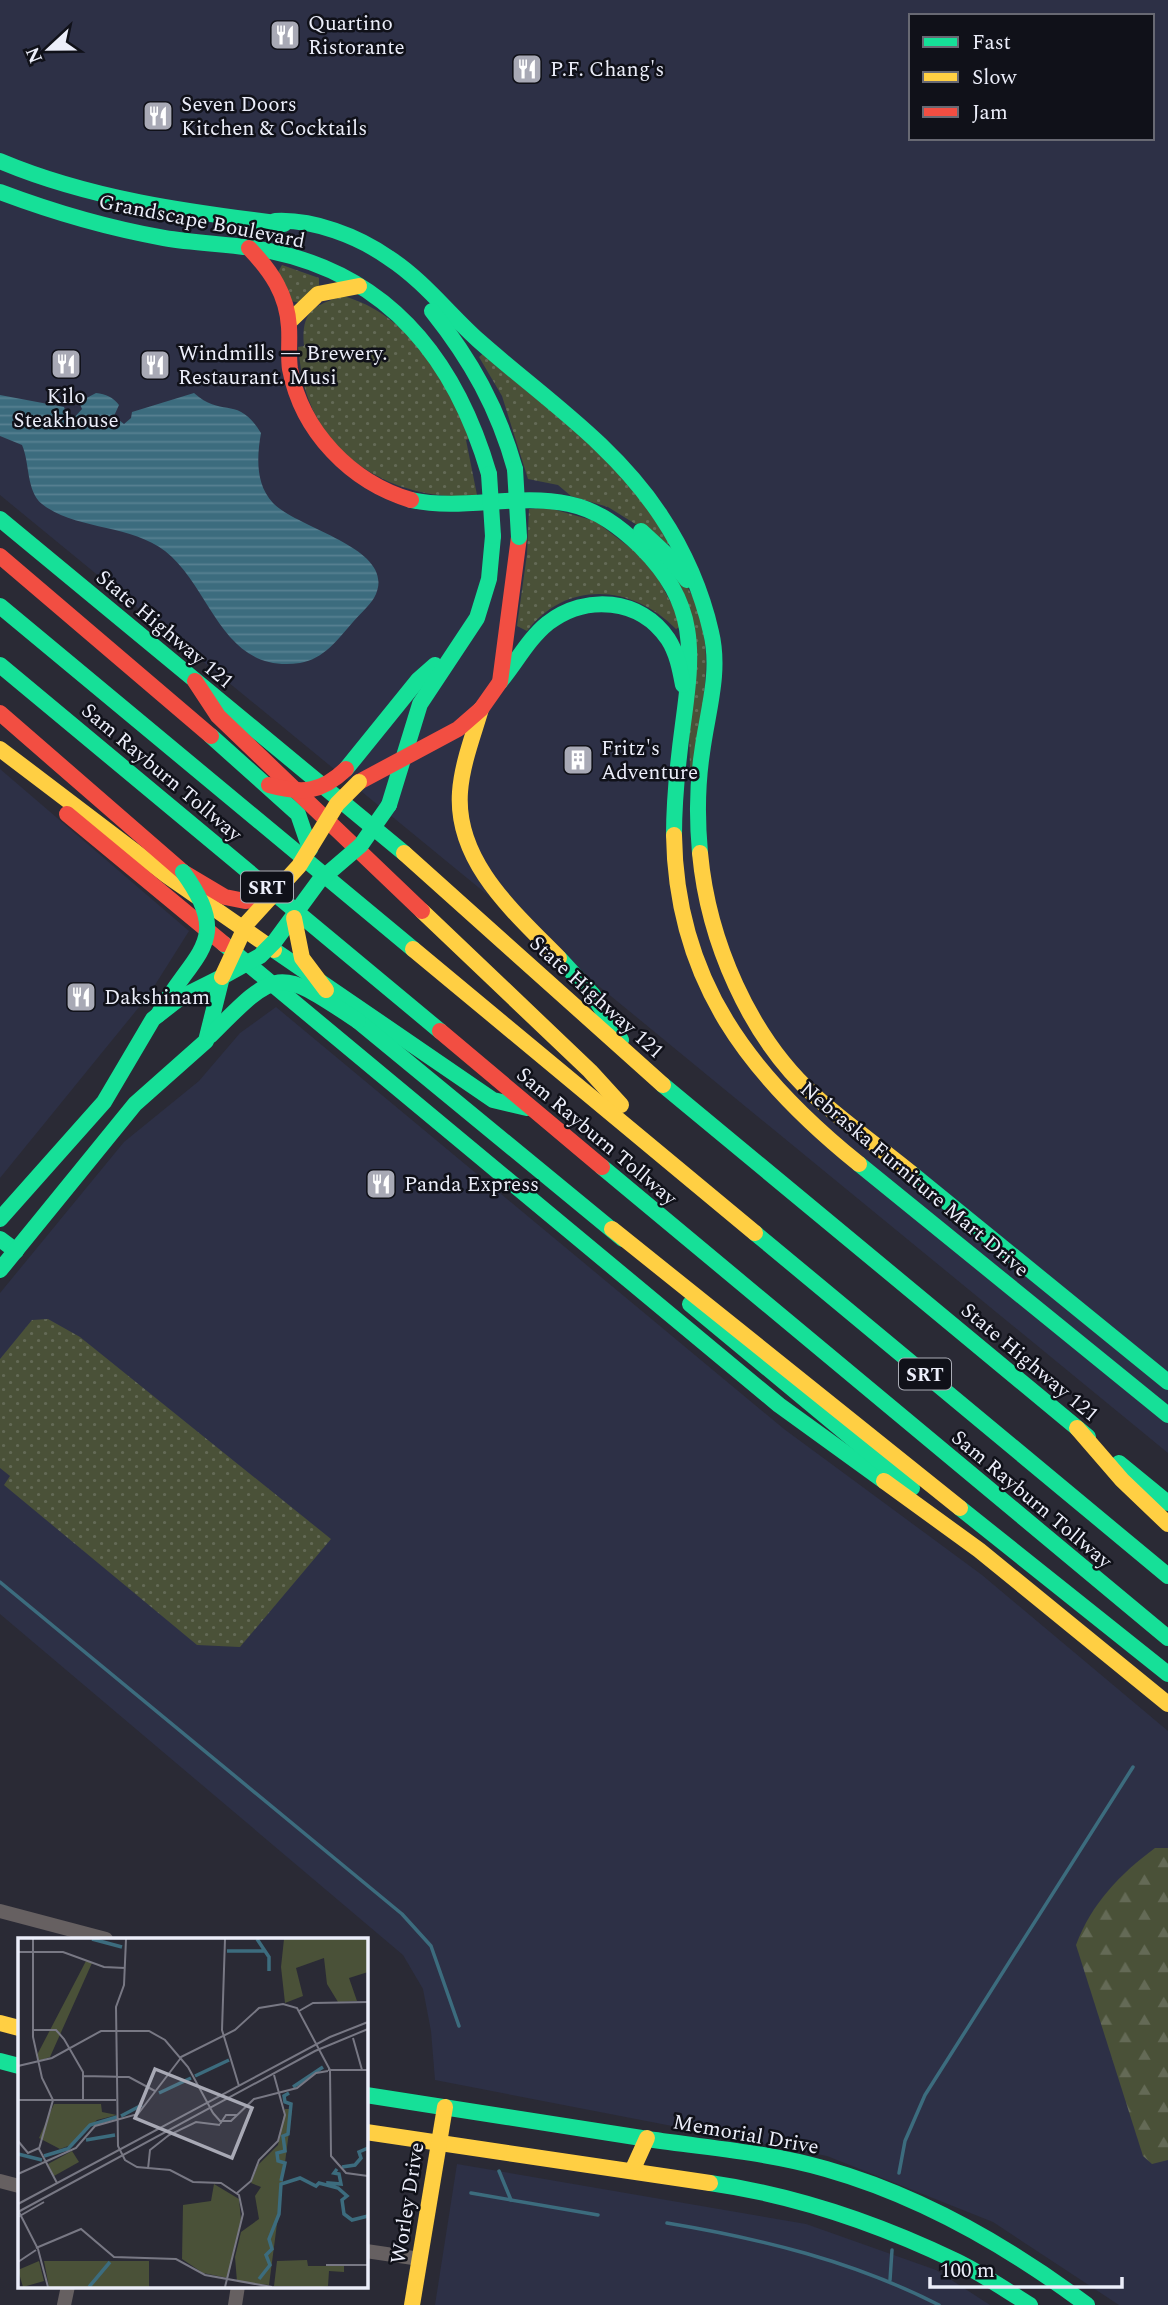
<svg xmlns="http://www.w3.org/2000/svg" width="1168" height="2305" font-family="Spectral,serif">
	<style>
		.built { fill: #2d3046; fill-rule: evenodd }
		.grass { fill: url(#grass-dots) }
		.forest { fill: url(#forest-firs) }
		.water { fill: url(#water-rules) }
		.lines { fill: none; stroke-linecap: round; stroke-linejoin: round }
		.stream { stroke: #3c6c7e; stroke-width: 3.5 }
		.street { stroke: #666061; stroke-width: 14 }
		.fast { stroke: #16e098; stroke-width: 16 }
		.slow { stroke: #ffcf43; stroke-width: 16 }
		.jam { stroke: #f24e42; stroke-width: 16 }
		.fast-bridge { stroke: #16e098; stroke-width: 16 }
		.slow-bridge { stroke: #ffcf43; stroke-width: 16 }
		.jam-bridge { stroke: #f24e42; stroke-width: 16 }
		.labels { text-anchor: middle; stroke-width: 5; stroke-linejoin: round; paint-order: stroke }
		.shield { fill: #101119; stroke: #aaacb6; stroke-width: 2 }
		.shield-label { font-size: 19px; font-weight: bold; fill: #eceefa }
		.poi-label { font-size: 21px; fill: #eceefa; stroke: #101119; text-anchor: start }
		.street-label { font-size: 21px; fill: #eceefa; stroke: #101119 }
		.inset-river { fill: none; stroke: #3c6c7e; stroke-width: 3.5 }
		.inset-road { fill: none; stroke: #787884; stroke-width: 2 }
		.view { fill: #a8a9b5; fill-opacity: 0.15; stroke: #a8a9b5; stroke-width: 3.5 }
		.inset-edge { fill: none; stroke: #eceefa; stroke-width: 3.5 }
	</style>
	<defs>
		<pattern id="grass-dots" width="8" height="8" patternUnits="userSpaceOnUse" patternTransform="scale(1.75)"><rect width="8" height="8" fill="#4a5138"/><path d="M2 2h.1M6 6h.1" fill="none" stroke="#646a56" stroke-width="1.8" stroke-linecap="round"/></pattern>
		<pattern id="forest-firs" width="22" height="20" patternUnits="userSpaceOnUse" patternTransform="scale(1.75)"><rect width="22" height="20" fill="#4a5138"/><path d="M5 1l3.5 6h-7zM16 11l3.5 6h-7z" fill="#646a56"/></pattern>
		<pattern id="water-rules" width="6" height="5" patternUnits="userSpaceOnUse" patternTransform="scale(1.75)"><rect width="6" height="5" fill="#3c6c7e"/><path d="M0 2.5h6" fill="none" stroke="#588191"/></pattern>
	</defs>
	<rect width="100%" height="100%" fill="#2a2a35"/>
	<g class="built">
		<path d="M0,0H1168V1453L0,495ZM911,16H1152V138H911Z"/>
		<path d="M0,769L189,931L148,996L0,1178Z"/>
		<path d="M276,1007L784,1429L982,1575L1168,1731V2305H1119L993,2222L827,2156L435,2080L431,2031L423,1989L403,1955L0,1614V1293L124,1142L199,1081L240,1033Z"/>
		<path d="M457,2164L806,2224L936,2270L990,2305H435Z"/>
	</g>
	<g class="grass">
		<path d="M282,265L319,278V288L300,303L291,301L278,272Z"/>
		<path d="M343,296C409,314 446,379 471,438L466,440L477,495C407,503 331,466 307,395C302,380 300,363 298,347L304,346C301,311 313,306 343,296Z"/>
		<path d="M486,351L618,466L674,548L608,507L571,496L558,485L528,479L502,396L479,357Z"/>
		<path d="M549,508L595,521L649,562L683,625L676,629C633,585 567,579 527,631L517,626L527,554L529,509Z"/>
		<path d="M649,543C661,557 678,572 688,588C720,643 701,711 693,769L690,768L689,730L696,644Z"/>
		<path d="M48,1319L80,1337L331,1539L240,1647L197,1645L4,1485L10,1476L0,1468V1359L32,1320Z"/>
	</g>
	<path class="forest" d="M1155,1848H1168V2160L1152,2164L1143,2156L1076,1945C1091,1904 1120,1874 1155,1848Z"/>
	<path class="water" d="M96,393C106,394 113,397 119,405L114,416L124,424L131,418L132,412L194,393C223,419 237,394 261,433C257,456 255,484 273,503C299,530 401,549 374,598C369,606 360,614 353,622C338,639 324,659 300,663C221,674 213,589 165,551C130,524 75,530 42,504C26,491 30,463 22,445L0,436V395L64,407L67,416L74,418L82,409L79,402Z"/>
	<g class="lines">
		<g class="stream">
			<path d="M0,1582L402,1914L431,1946L459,2026"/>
			<path d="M499,2171L511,2200"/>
			<path d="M899,2173L905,2141L925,2095L1133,1767"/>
			<path d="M471,2193L598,2215"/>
			<path d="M667,2223C762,2239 853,2261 939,2305"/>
			<path d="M890,2280L892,2250"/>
		</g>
		<g class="street">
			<path d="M0,1911L106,1939"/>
			<path d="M0,2181L19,2186"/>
			<path d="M366,2251L420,2259"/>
			<path d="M64,2305L68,2286"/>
			<path d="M235,2305L238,2286"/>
		</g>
		<g class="fast">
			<path d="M0,161C90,199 188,212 284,224"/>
			<path d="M0,192C53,212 108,228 164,238C199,244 235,244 270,251C391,276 456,361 489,474"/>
			<path d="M275,221C313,219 358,236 389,258C423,280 448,313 478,340C541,396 614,444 661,516C684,550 702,592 711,632C721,673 707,713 702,753C697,786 697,820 700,853"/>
			<path d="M432,311C471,360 498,408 515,469"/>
			<path d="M411,500C463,511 517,493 569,504C598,510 620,527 641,547C698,604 693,651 683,724C678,761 674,798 674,835"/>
			<path d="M0,519L404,853"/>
			<path d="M641,531L667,555L687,580"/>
			<path d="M0,606L413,949"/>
			<path d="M0,665L440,1031"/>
			<path d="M500,682C516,663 528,639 548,623C586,594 640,598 668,639C677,653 680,669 683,685"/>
			<path d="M211,736L298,814L310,849"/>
			<path d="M346,769L418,680L435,665"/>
			<path d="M389,805L420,704L477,618L489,579L493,536"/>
			<path d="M224,944L779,1405L884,1481"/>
			<path d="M274,950L493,1100L527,1108"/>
			<path d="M559,958L593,995L621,1040"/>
			<path d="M358,1021L623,1239"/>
			<path d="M663,1085L1088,1437"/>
			<path d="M859,1164L1168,1415"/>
			<path d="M602,1167L1168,1638"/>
			<path d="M911,1173L1168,1382"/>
			<path d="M0,1219L104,1102L153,1019L180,998L222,977"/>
			<path d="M755,1233L1168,1576"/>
			<path d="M0,1239L16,1251"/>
			<path d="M0,1270L135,1104L206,1041L222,977"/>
			<path d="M690,1304L912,1488"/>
			<path d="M1119,1463L1168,1503"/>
			<path d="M960,1508L1168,1674"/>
			<path d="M0,2061L19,2066"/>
			<path d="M366,2095C460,2109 554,2125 648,2139C707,2148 768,2152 826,2169C921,2196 1008,2246 1087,2305"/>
			<path d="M710,2183C794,2195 879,2224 956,2261C981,2273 1006,2290 1030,2305"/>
		</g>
		<g class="slow">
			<path d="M289,322L318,294L359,286"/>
			<path d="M481,709C473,736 462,764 460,792C455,862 515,913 559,958"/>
			<path d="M0,749L166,875L274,950"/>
			<path d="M674,835C676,981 750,1076 859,1164"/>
			<path d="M404,853L663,1085"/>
			<path d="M700,853C708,940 749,1037 815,1096C845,1123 879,1147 911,1173"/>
			<path d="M422,911L590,1071L621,1105"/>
			<path d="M413,949L755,1233"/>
			<path d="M612,1229L960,1508"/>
			<path d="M1077,1428L1122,1480L1168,1524"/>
			<path d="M884,1481L979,1550L1168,1704"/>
			<path d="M0,2023L19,2028"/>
			<path d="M366,2132L710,2183"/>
			<path d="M632,2171L647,2138"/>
			<path d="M412,2305L445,2107"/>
		</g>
		<g class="jam">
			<path d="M249,248C271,271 287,294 289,327C290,341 288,355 290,369C302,432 351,482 411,500"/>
			<path d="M0,556L211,736"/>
			<path d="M195,681L218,716L422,911"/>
			<path d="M0,713L183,872L225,897L245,901L270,898"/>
			<path d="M359,782L458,729L481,709L500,682L519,537"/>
			<path d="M67,814L224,944"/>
			<path d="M440,1031L602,1167"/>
		</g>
		<g class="fast-bridge">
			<path d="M515,469L519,537"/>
			<path d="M489,474L493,536"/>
			<path d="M222,977L260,956L275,941L319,881L361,845L389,805"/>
			<path d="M158,1015C192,952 235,943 183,872"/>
			<path d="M210,1036C279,966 278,968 358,1021"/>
		</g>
		<g class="slow-bridge">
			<path d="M294,918L302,958L326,990"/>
			<path d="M222,977L247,923L299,866L337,804L359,782"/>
		</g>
		<path class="jam-bridge" d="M269,785C302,794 321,793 346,769"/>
	</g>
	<defs>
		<g id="restaurant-square" transform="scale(1.575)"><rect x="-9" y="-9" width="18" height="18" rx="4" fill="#a8a9b5" stroke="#101119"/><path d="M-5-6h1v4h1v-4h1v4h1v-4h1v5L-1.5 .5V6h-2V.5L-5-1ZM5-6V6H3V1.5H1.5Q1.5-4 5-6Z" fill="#fff"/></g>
		<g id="building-square" transform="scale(1.575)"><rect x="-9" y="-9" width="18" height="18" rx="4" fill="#a8a9b5" stroke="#101119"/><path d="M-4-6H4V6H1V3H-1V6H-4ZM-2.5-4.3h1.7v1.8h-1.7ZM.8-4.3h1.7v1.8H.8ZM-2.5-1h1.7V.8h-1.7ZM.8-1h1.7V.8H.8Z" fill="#fff"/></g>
	</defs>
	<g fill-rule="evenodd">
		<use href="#restaurant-square" x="285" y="35"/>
		<use href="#restaurant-square" x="527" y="69"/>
		<use href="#restaurant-square" x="158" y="116"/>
		<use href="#restaurant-square" x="66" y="364"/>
		<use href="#restaurant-square" x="155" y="365"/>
		<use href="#building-square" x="578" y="760"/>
		<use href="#restaurant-square" x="81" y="997"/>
		<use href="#restaurant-square" x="381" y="1184"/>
	</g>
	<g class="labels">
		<g class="shield">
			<rect x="241" y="871.5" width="52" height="31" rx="5"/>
			<rect x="899" y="1358.5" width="52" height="31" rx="5"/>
		</g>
		<g class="shield-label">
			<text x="267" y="894">SRT</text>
			<text x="925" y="1381">SRT</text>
		</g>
		<g class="poi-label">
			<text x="308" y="30">Quartino<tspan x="308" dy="24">Ristorante</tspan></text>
			<text x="550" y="76">P.F. Chang's</text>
			<text x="181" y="111">Seven Doors<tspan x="181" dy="24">Kitchen &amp; Cocktails</tspan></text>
			<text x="178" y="360">Windmills — Brewery.<tspan x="178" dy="24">Restaurant. Musi</tspan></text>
			<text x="66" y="403" text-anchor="middle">Kilo<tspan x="66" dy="24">Steakhouse</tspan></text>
			<text x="601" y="755">Fritz's<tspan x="601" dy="24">Adventure</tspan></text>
			<text x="104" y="1004">Dakshinam</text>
			<text x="404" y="1191">Panda Express</text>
		</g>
		<g class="street-label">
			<text transform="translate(202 221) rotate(11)" y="7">Grandscape Boulevard</text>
			<text transform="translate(165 629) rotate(40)" y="7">State Highway 121</text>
			<text transform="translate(162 772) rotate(40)" y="7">Sam Rayburn Tollway</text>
			<text transform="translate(597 997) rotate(42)" y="7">State Highway 121</text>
			<text transform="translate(597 1136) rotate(40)" y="7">Sam Rayburn Tollway</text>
			<text transform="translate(915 1179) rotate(40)" y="7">Nebraska Furniture Mart Drive</text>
			<text transform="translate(1030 1362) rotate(40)" y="7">State Highway 121</text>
			<text transform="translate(1032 1499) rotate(40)" y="7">Sam Rayburn Tollway</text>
			<text transform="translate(746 2134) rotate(10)" y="7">Memorial Drive</text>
			<text transform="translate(407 2203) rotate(-81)" y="7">Worley Drive</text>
		</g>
	</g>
	<g transform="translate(18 1938)">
		<rect width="350" height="350" fill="#2a2a35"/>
		<path d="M266,1H350V34L331,40L339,63L320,64L309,46L306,20L278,30L285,58L267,65L263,29ZM68,23L74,25L32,119L21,123L19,117ZM36,166H83L84,174L99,177L79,182L53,207L42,211L21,200ZM267,171H274L251,347L219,344L217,319L223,294L241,281L237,258L243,249L233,245L240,227L260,207ZM196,246L221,261L223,282L210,340L185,335L164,321L165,267L193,263ZM289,322L290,328H326V334L311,333L310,348L303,349L256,348L259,323ZM21,323L26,343L5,349L0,332ZM26,323H131V349H31Z" fill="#4a5138"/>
		<path d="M54,213L61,224L36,238L30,226Z" fill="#4a5138"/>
		<path class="inset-river" d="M74,1L104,9M239,1L251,19V33M209,13H247M177,138L211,122M275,149L305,129M141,155L173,140M103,178L124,167M68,202L97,197M48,213L72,187L99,179M0,216L24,222M26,218L49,211M324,229L337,227L343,220L341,214L350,210M263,243L267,225L260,223L259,215L267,213L265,198L270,196L273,166L267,164L266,158L271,155M310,249V245L323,246L321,236L316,235L319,231M241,341L252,327L248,317L254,311L251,301L261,276L263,246L282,240L298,248L301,245L320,250L329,258L324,262L326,276L334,282L350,278M71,349L92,324"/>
		<path class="inset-road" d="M15,1V99L24,140L35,162L21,211L39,245M108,1L106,47L98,69L100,208L107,222L119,229L152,232L175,244L203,245L221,257L225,276L207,349M207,1L204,92L221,148M0,14H45L86,29L107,30M281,73L295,65L350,64M15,92H38L46,101L65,134V162M335,100L344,132M161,120L217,92L241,70L265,66L279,70L312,132L313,218L328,235L350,238M0,128L34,120L83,93H131L147,102L170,129L195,175M310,132H350M65,138L111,139L137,153M0,162H98M195,175L202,183H213L236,161L279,150L298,135L310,133M202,186L208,177H219M0,203L10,215L21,210M130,231L132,212L151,197L178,184L202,187M0,236L58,210L77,188L120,176L162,121M219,255L233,243L241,222L260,203L267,177L256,137M0,266L312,99L350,84M0,274L297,113L350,91M1,274L20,311L30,349M0,279L26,264M18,310L63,291L96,319L158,321L187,337L254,349M0,324L18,312M308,327H350"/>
		<path class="view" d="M137,131L234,170L214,220L117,180Z"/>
		<rect width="350" height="350" class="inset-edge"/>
	</g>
	<rect x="909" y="14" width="245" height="126" fill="#101119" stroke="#686973" stroke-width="2"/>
	<rect x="923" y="37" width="35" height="10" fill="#16e098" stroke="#686973" stroke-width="2"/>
	<text x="972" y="49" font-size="21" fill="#eceefa">Fast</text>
	<rect x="923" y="72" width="35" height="10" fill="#ffcf43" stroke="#686973" stroke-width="2"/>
	<text x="972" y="84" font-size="21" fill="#eceefa">Slow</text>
	<rect x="923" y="107" width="35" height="10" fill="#f24e42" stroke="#686973" stroke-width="2"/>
	<text x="972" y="119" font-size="21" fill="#eceefa">Jam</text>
	<g transform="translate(49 49) rotate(248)" stroke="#101119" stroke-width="5" paint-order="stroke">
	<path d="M0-5L12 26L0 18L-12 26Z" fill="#eceefa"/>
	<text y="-10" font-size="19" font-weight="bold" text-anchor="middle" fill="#eceefa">N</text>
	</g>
	<path d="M930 2277v10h192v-10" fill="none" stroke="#eceefa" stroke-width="3.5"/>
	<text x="940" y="2277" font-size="21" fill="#eceefa" stroke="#101119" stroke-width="5" paint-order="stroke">100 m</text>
</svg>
